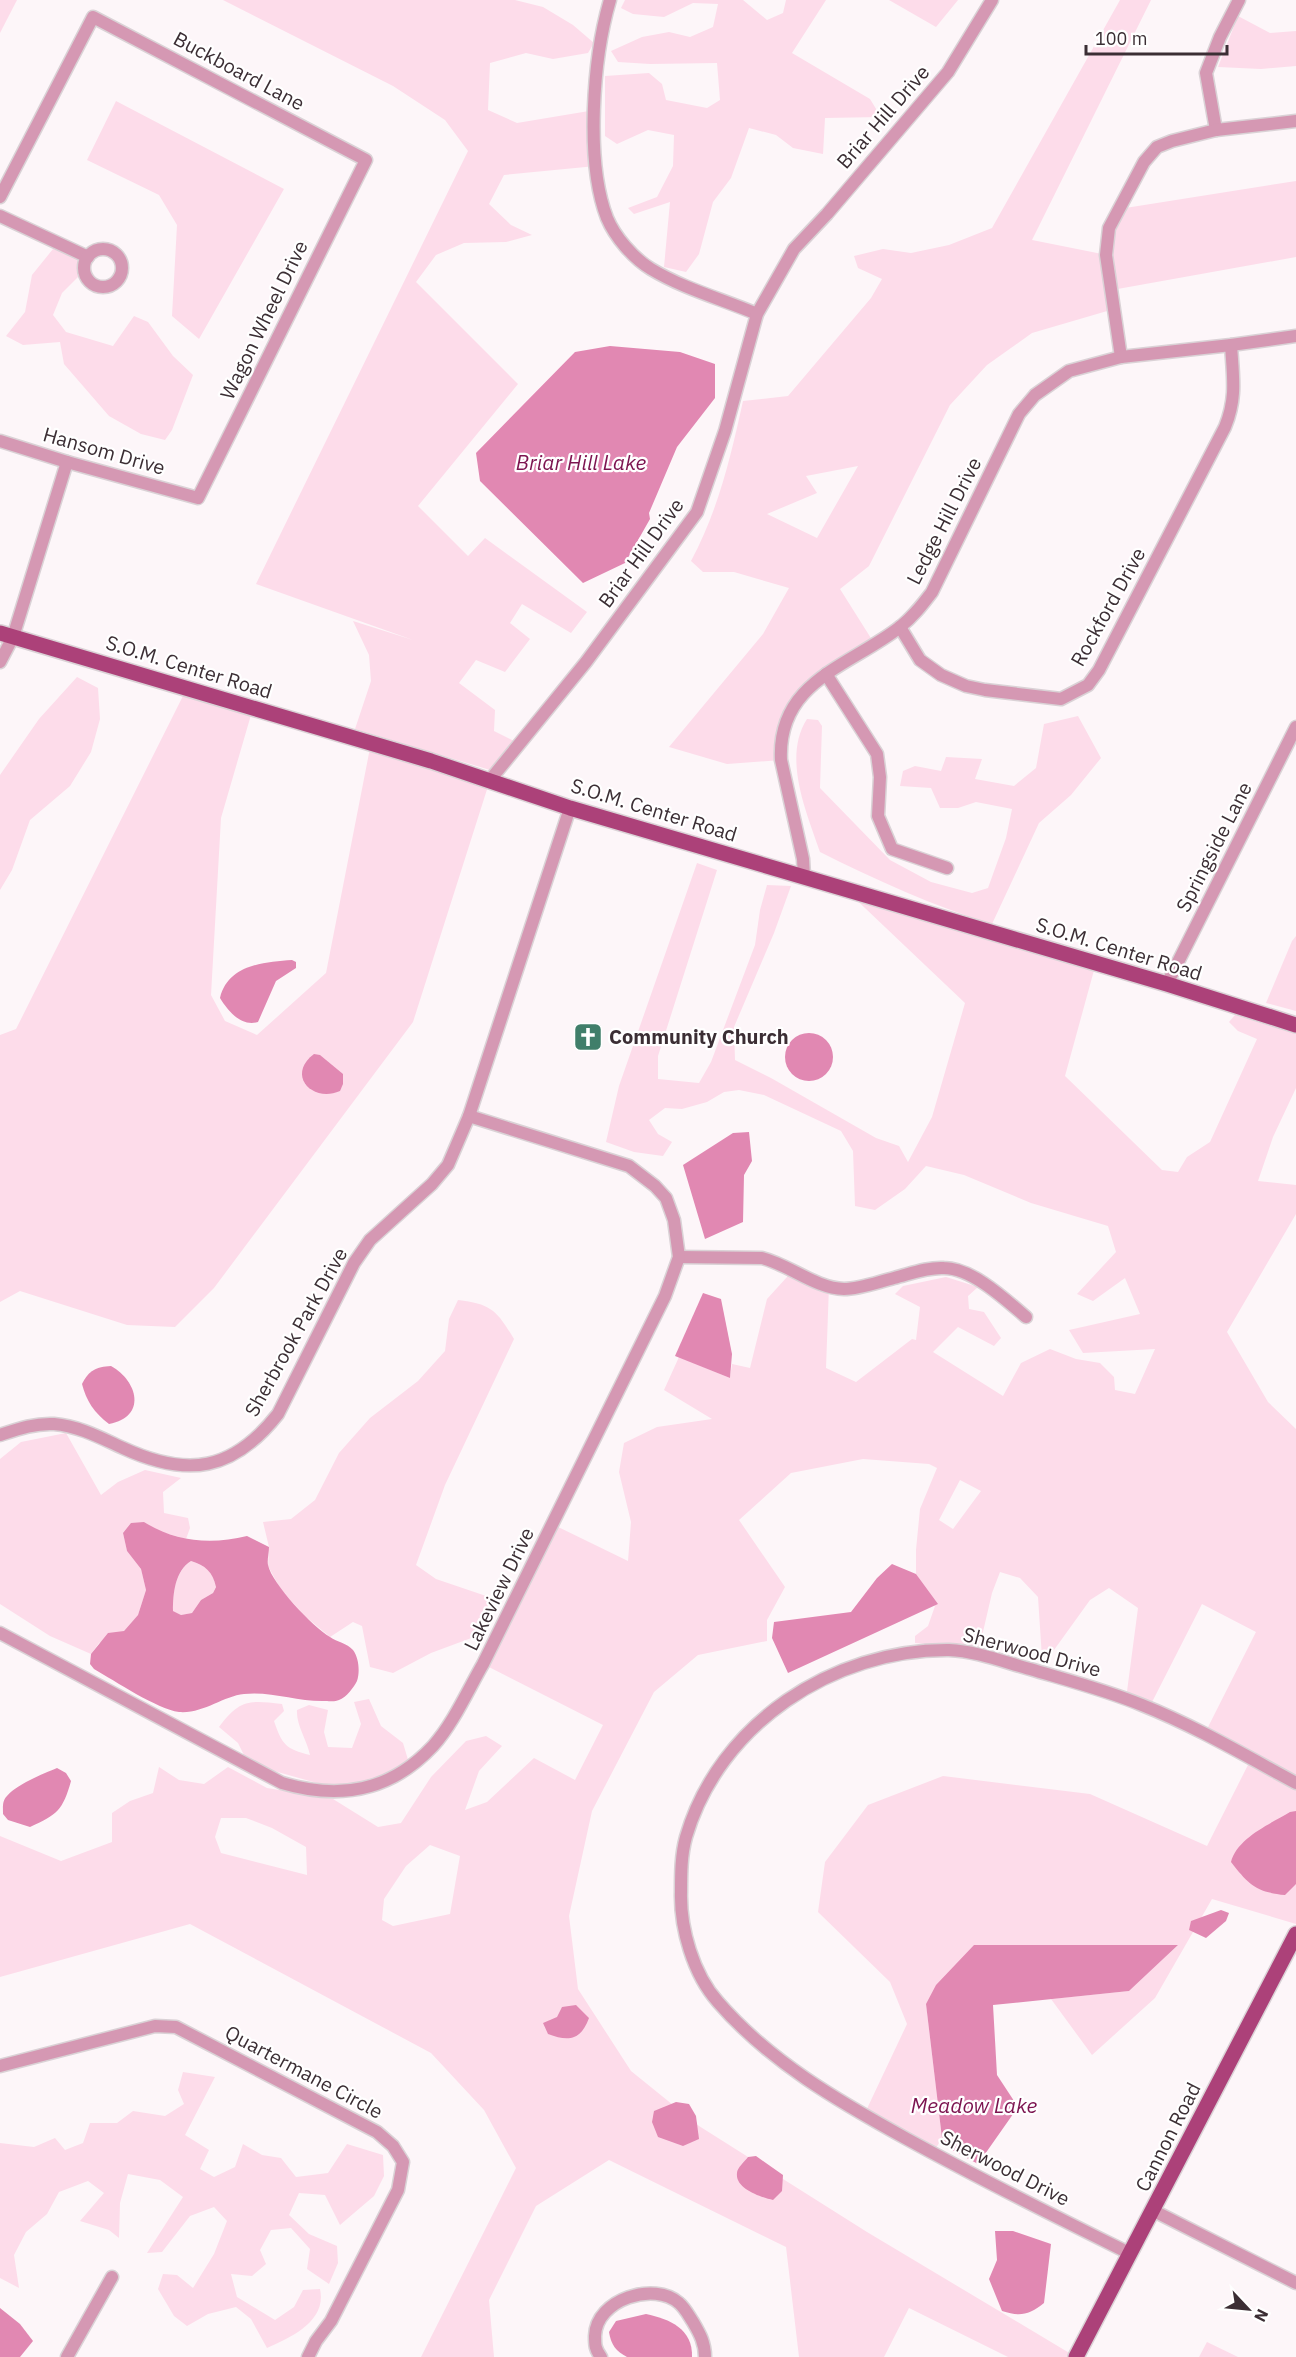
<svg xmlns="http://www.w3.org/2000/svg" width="1296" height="2357" font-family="'IBM Plex Sans',sans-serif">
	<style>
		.green { fill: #fddcea; fill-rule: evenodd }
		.water { fill: #e188b2; fill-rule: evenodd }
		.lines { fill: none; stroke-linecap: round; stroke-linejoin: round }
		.minor-casing { stroke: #dad2d6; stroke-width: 15 }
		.major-casing { stroke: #dad2d6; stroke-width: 18 }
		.minor { stroke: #d598b3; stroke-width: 12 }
		.major { stroke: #ac4179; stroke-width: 15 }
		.labels { text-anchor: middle; stroke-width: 4.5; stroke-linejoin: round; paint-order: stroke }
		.street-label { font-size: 20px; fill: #3b2e34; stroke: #fff }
		.poi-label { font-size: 20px; font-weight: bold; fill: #3b2e34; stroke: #fff; text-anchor: start }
		.water-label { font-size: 21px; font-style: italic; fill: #7c1450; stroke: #fff }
	</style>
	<rect width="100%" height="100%" fill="#fdf6f9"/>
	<g class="green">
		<path d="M0,0H17L0,33Z"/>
		<path d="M223,0H515L543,7L573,25L594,43L588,53L553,59L526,53L490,63L488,110L517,123L595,110L596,166L504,175L489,204L511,225L532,235L506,242L464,243L436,255L416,282L518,384L418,506L468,556L485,538L587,612L571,633L522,604L510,623L530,639L505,672L476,660L459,683L495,710L494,731L516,742L490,770L355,729L371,681L369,655L353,621L413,640L256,584L468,151L445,120L393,86Z"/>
		<path d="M625,0H743L767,20L783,13L786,0H826L792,53L870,99L881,117L825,118L823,154L793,148L776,135L749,128L731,178L713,202L699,254L686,272L664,267L670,202L634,214L628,208L657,197L673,166L674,135L648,130L617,144L605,136V76L649,73L662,84L666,100L707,108L720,100L717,63L650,64L618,62L611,51L642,37L669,32L690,37L713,27L718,4L693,3L664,17L633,14L621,8Z"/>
		<path d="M889,0H958L936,27Z"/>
		<path d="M1120,0H1151L1032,240L1107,255L1119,209L1296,181V257L1112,290L1114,309L1032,333L987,365L950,405L869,566L840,589L874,643L802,693L781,760L727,764L669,747L763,634L789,588L734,572H703L691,561C718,511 731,456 743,401L788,396L871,298L882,279L858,268L854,256L883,249L911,253L949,245L992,228ZM858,466L817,538L767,514L817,493L806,476Z"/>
		<path d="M1238,16L1270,33L1296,31V66L1261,69L1218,67Z"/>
		<path d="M116,101L284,189L199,339L172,316L177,225L159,195L87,160Z"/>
		<path d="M53,249L77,257L80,275L62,293L53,315L66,332L113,346L134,316L148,322L173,356L193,375L172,430L165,440L141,434L109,416L64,364L60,342L23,345L6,336L25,312L32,275Z"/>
		<path d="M77,677L98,688L100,719L91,752L70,786L30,820L12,870L0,890V775L39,719Z"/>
		<path d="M187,688L253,708L221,818L211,995L225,1021L257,1035L326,973L371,743L490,780L413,1022L214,1288L175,1327L127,1325L20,1291L0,1302V1035L16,1029Z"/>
		<path d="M1078,716L1101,758L1071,795L1039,823L992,924C933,906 876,880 820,852C807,813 782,758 807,719L818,720L822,726L820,788L890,860L931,882L972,893L988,888L1006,838L1012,809L976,802L958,808H940L931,788L900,786L903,771L915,766L941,771L946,757L982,759L975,779L1014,786L1036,768L1044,724Z"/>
		<path d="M697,863L717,870L658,1056V1079L699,1083L711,1062L755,945L760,910L767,885L791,886L774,933L734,1027L735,1060L771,1078L876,1138L899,1146L908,1162L932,1117L965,1003L846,890L1096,963L1065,1076L1162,1170L1178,1172L1187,1157L1210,1142L1257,1039L1238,1031L1229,1022L1235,1015L1296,1034V1088L1273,1137L1258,1181L1296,1185V1214L1227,1332L1268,1402L1296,1429V1924L1212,1899L1155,1998L1092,2055L1051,1999L1129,1991L1178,1945L926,2004L942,2138L933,2153L864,2115L907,2024L890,1982L818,1912L825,1862L868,1805L943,1776L1090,1794L1207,1846L1251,1759L1204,1735L1256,1632L1202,1604L1149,1708L1126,1699L1138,1608L1109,1588L1090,1600L1054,1650L1042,1658L1038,1597L1020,1578L1000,1572L992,1593L979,1649L915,1643V1636L928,1626L935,1606L916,1574V1550L920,1509L937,1468L929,1464L863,1459L791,1473L739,1520L785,1587L767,1620V1641L698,1655L654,1692L592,1811L569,1916L578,1989L631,2071L699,2126L867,2232L1076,2357H1008L909,2308L884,2357H799L786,2247L609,2160L536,2206L489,2300L494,2357H421L516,2168L484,2110L431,2053L190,1924L0,1977V1836L61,1861L112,1842V1813L130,1801L153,1793L159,1767L179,1780L204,1784L228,1767L267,1788L333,1799L378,1827L401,1823L431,1777L466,1741L486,1736L502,1746L479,1771L465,1810L487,1802L534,1758L575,1780L603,1725L483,1664L552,1524L628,1561L631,1522L619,1472L624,1443L657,1427L712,1419L664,1390L679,1357L730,1378L732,1364L750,1368L767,1299L787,1277V1268L829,1286L826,1368L856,1382L912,1339L916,1340L920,1307L895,1294L903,1286L946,1277L978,1287L968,1296L969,1309L984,1312L1001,1338L994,1346L958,1327L933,1352L1003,1396L1021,1363L1050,1349L1076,1359L1100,1363L1114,1377L1115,1390L1135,1394L1155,1349L1083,1353L1069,1330L1140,1314L1125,1278L1093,1301L1077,1294L1116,1252L1108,1226L1031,1203L964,1175L926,1166L905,1189L875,1210L855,1206L853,1151L841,1131L764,1095L739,1090L724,1092L707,1102L682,1109L665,1108L649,1120L658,1134L672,1142L663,1156L634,1152L606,1142L619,1086ZM960,1480L981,1491L953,1529L939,1520ZM221,1818H246L272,1828L306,1847L307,1875L221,1853L215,1837ZM430,1845L460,1856L450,1914L393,1926L382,1920L384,1899L406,1866Z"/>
		<path d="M1296,936V1011L1266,1003L1292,941Z"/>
		<path d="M458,1300C492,1304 497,1311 514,1339L445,1485L416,1565L436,1579L492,1598L474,1637L431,1653L393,1673L370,1667L362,1626L353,1622L330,1637L306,1617L281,1590L268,1566L269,1547L263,1522L291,1519L315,1500L339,1453L370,1418L418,1381L445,1351L449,1319Z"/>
		<path d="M66,1433L101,1495L118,1482L145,1470L181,1478L163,1492L164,1513L188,1518L190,1528L186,1539L158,1531L144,1522L123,1533L127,1551L141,1569L146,1590L138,1615L124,1631L99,1643L91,1654L50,1636L0,1604V1459L21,1442Z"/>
		<path d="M191,1561C205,1565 213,1572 216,1586L213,1593L201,1600L192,1613L181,1615L173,1611C173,1592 175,1572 191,1561Z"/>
		<path d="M369,1699L381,1726L403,1743L409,1763L375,1780L331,1787L267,1769L245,1757L238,1743L219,1727C240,1699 249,1700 282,1704L284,1711L274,1721C282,1745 286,1749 310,1755C307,1740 296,1725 297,1710L309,1705L328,1710L324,1732L328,1747L352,1748L361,1724L354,1702Z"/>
		<path d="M183,2072L215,2077L185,2135L209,2150L200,2169L214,2177L235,2167L243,2144L262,2155L281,2158L296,2177L328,2173L347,2144L383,2155L384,2176L374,2196L340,2225L325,2195L299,2193L289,2215L309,2234L337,2246L338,2263L329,2284L307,2269L310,2249L291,2228L271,2230L260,2250L266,2264L252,2276L231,2274L237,2297L275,2320L294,2307L303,2290L320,2289C327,2321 292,2337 267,2348L251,2319L236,2307L208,2314L187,2326L174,2316L158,2289L163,2274L177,2275L193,2288L214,2254L227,2221L214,2207L190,2216L162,2252L147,2253L183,2197L160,2180L128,2174L120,2203L119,2238L109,2230L80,2221L104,2193L88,2181L59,2192L47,2214L26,2232L14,2255L19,2288L0,2278V2143L34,2147L55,2138L65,2150L83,2143L90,2123H117L133,2111L165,2116L184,2104L178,2090Z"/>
		<path d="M1207,2342L1238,2357H1199Z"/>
	</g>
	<g class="water">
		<path d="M610,346L680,352L715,364V398L677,447L649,513L650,519L625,563L583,583L480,481L476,453L575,352Z"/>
		<path d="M292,960L296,962V968L276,981L258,1022C241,1027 228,1011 220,998C228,965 263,962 292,960Z"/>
		<circle cx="809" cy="1057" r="24"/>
		<path d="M314,1054L320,1055L343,1074V1084L340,1091C312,1103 286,1075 314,1054Z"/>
		<path d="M749,1132L752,1161L744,1175L743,1222L705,1239L683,1165L733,1133Z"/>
		<path d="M703,1293L721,1299L732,1354L730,1378L675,1356Z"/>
		<path d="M111,1366C138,1381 147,1417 109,1424C94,1413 86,1400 82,1384C89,1370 96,1367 111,1366Z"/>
		<path d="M144,1522C176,1542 211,1545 247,1536L269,1547C269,1553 267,1560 268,1565C272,1584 313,1627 330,1637C337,1642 347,1643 353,1650C359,1658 360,1672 357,1681C354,1687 346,1698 339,1700C335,1702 329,1701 326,1701C298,1702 272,1691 244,1694C223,1696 203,1714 179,1712C157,1709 115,1681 94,1669L90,1664L91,1654L108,1633L124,1631L138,1615L146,1590L141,1569L127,1551L123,1533L131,1523ZM191,1561C205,1565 213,1572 216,1587L213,1593L201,1600L192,1613L181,1615L173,1611C173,1593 175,1571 191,1561Z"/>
		<path d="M892,1564L916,1574L938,1604L788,1673L772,1638L774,1622L851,1612L877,1578Z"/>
		<path d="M57,1768L66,1773L71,1781C63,1810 57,1815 30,1827L8,1820L3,1814C3,1807 2,1801 7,1796C17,1784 43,1774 57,1768Z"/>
		<path d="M1296,1811V1884L1285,1895C1256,1892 1249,1885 1231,1862C1237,1838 1270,1824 1290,1812Z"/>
		<path d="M1221,1910L1229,1913L1226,1921L1206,1938L1189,1930L1191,1921Z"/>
		<path d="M974,1945H1178L1129,1991L993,2005L997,2075L1018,2107L978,2164L952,2150L942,2138L926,2004L936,1985Z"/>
		<path d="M576,2005L589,2018C581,2040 569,2042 548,2034L543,2023L557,2017L562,2007Z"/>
		<path d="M676,2102L689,2104L696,2116L699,2139L683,2146L658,2137L652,2122L654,2111Z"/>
		<path d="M756,2156L783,2175L782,2191L773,2200C761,2197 735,2189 737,2173C737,2168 745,2161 748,2157Z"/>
		<path d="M995,2231H1013L1051,2244L1044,2303C1029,2315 1020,2317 1002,2311L989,2279L997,2260Z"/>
		<path d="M0,2308L20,2324L33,2341L20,2357H0Z"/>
		<path d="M646,2314C670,2319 693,2329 692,2357H627C616,2351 611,2345 609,2332L616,2321Z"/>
	</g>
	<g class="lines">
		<g class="minor-casing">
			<g id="minor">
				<path d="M610,0C593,58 585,161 607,218C615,237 633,258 651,269C684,289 722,299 757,314"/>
				<path d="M1216,130L1206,73L1220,37L1239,0"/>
				<path d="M0,197L93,17L366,160L198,498L67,462L0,441"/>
				<path d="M0,216L88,257"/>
				<circle cx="103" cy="268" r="19"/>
				<path d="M1121,357L1106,255L1109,228L1144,162L1157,147L1172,141L1216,130L1296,121"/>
				<path d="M900,627L920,660L941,675L966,686L985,690L1061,699L1088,685L1099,670L1225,427C1237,398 1233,377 1231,345"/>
				<path d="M0,662L13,637L67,462"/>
				<path d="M826,674L877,754L880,777L878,816L892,849L947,868"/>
				<path d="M490,780L586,662L697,512L725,431L757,314L794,249L827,214L948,72L992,0"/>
				<path d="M804,877L803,859L781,760C777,681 850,666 900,627C913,617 922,605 932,592L1019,414L1035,395L1069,371L1121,357L1231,345L1296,336"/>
				<path d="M1167,984L1296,727"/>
				<path d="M679,1257L762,1258C790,1265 815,1288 844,1289C860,1289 878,1282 894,1278C910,1274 927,1267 944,1268C972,1268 1005,1299 1026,1317"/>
				<path d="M0,1435C18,1429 35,1423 54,1424C79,1426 101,1438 123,1448C188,1478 233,1471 278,1414L354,1263L370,1240L432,1184L448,1165L469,1116L570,808"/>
				<path d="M0,1633L282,1783C339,1800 390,1792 433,1746C453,1724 468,1690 483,1664L665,1296L679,1257L674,1220L666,1198L655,1186L629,1166L469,1116"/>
				<path d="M0,2066L155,2026L176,2027L377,2132L393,2146L403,2162L398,2190L331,2321L316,2341L308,2357"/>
				<path d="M1154,2211L1296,2283"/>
				<path d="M1129,2253C1054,2216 980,2179 907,2139C838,2101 770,2062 718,2002C693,1974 680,1928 681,1892C681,1874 681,1855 686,1837C719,1724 833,1649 949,1650C976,1651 1004,1662 1030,1669C1067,1680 1106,1690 1142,1705C1195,1726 1246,1756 1296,1783"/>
				<path d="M67,2357L112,2277"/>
				<path d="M601,2357C595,2349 595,2345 595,2336C596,2299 655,2281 679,2303C685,2308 689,2316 693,2322C700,2334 705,2343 705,2357"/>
			</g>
		</g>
		<g class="major-casing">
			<g id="major">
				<path d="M0,633L431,761L570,808L1167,984L1296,1025"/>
				<path d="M1076,2357L1296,1934"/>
			</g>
		</g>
		<use href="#minor" class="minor"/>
		<use href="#major" class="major"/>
	</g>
	<defs>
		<g id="church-square" transform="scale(1.5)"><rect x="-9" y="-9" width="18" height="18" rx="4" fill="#407e6a" stroke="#fff"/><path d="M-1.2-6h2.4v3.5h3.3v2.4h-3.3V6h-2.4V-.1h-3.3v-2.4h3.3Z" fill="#fff"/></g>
	</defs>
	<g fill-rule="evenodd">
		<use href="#church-square" x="588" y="1037"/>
	</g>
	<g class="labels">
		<g class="street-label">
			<text transform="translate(239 71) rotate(28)" y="7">Buckboard Lane</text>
			<text transform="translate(883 117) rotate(-49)" y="7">Briar Hill Drive</text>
			<text transform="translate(264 320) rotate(-64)" y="7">Wagon Wheel Drive</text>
			<text transform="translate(104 451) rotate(16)" y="7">Hansom Drive</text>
			<text transform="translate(944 521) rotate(-63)" y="7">Ledge Hill Drive</text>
			<text transform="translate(641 553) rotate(-54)" y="7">Briar Hill Drive</text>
			<text transform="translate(1108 607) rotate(-61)" y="7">Rockford Drive</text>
			<text transform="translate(189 667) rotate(17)" y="7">S.O.M. Center Road</text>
			<text transform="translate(654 810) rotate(17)" y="7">S.O.M. Center Road</text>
			<text transform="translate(1214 847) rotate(-63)" y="7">Springside Lane</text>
			<text transform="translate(1119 949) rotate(17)" y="7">S.O.M. Center Road</text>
			<text transform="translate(296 1332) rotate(-61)" y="7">Sherbrook Park Drive</text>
			<text transform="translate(499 1589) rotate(-64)" y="7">Lakeview Drive</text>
			<text transform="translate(1032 1652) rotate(15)" y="7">Sherwood Drive</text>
			<text transform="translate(304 2072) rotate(28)" y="7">Quartermane Circle</text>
			<text transform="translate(1168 2137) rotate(-63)" y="7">Cannon Road</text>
			<text transform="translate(1005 2168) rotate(27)" y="7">Sherwood Drive</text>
		</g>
		<g class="poi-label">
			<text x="609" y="1044">Community Church</text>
		</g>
		<g class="water-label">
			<text x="581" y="470">Briar Hill Lake</text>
			<text x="974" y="2113">Meadow Lake</text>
		</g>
	</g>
	<g transform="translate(1248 2309) rotate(116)" stroke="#ffffff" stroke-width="4.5" paint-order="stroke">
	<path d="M0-4.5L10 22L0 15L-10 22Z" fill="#3b2e34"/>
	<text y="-9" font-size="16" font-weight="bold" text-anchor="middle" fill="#3b2e34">N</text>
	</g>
	<path d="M1086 45v9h141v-9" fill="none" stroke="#3b2e34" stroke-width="3"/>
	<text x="1095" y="45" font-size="18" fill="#3b2e34" stroke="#ffffff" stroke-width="4.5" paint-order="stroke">100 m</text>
</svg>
